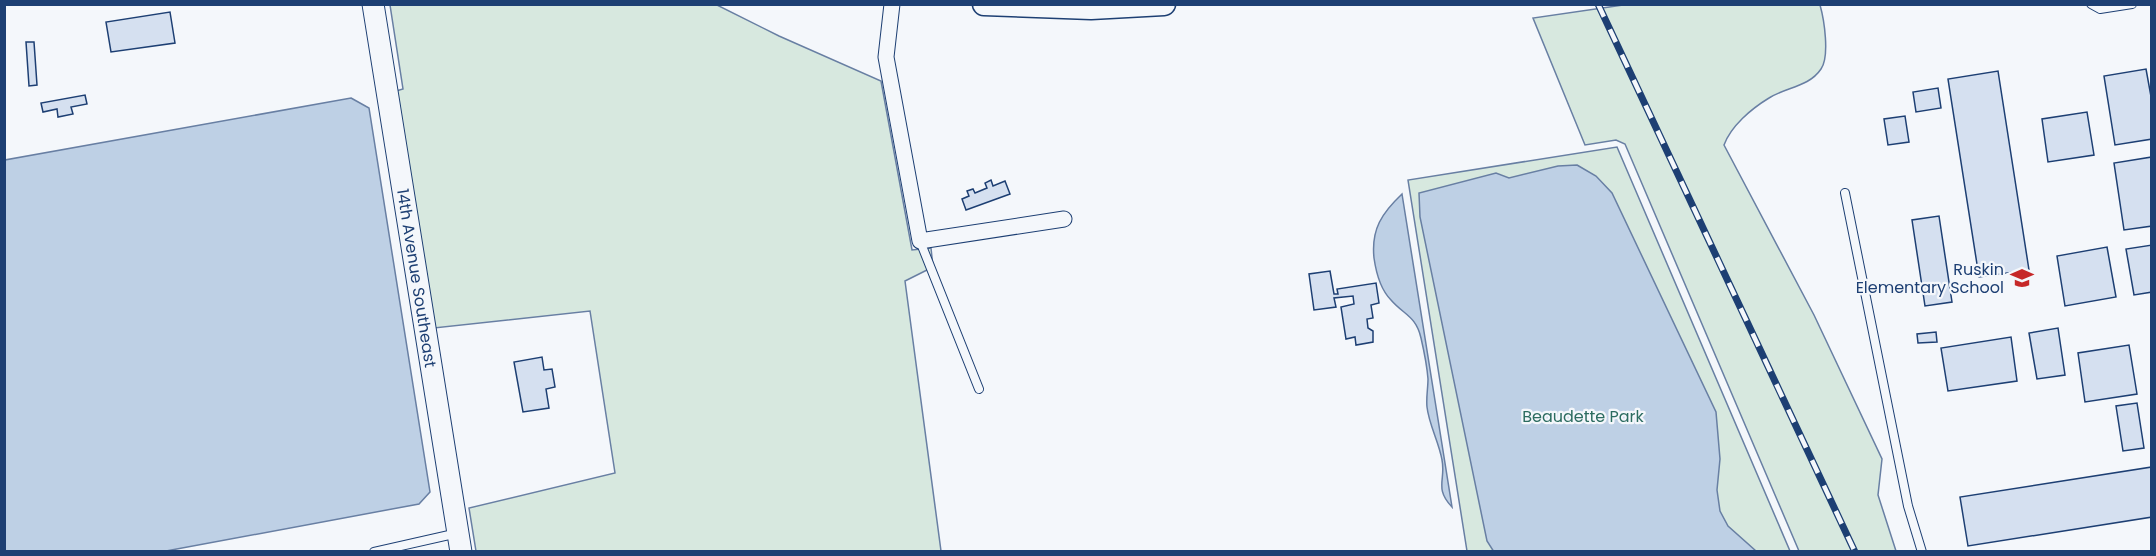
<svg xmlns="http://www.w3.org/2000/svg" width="2156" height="556" font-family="Poppins,sans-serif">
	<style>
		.green { fill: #d7e8df; stroke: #687fa3; stroke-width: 1.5 }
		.water { fill: #bed0e5; stroke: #687fa3; stroke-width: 1.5 }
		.building { fill: #d5e0f0; stroke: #1d3f73; stroke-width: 1.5 }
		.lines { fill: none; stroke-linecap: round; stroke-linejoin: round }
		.lane-casing { stroke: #1d3f73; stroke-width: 10 }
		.street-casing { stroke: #1d3f73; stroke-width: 17 }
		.secondary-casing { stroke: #1d3f73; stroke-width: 23 }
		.primary-casing { stroke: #1d3f73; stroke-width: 25 }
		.lane { stroke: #f4f7fb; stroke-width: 8 }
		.street { stroke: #f4f7fb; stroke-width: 15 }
		.secondary { stroke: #f4f7fb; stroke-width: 21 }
		.primary { stroke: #f4f7fb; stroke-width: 22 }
		.rail-casing { stroke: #1d3f73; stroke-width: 7 }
		.rail { stroke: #f4f7fb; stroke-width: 4.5; stroke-dasharray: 14; stroke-linecap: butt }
		.labels { text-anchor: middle; stroke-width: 4.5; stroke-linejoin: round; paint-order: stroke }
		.poi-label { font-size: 16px; fill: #1d3f73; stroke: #f4f7fb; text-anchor: end }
		.street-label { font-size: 16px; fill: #1d3f73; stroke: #f4f7fb }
		.park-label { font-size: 16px; fill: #2c6c60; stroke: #f4f7fb }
	</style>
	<rect width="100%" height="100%" fill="#f4f7fb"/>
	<g class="green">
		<path d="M390,5H717L779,36L881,81L912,250L931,248L933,267L905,281L941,551H476L469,508L615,473L590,311L434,328L396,91L403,89Z"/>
		<path d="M1623,5H1820C1824,19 1830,56 1821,69C1809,87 1786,87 1769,98C1751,109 1731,126 1724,145L1814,315L1882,459L1878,495L1896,551H1799L1625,144L1616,140L1585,145L1533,18Z"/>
		<path d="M1617,147L1790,551H1467L1408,180Z"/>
	</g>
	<g class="water">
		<path d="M351,98L369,108L430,492L419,504L166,551H5V160Z"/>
		<path d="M1577,165L1596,176L1612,193L1716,412L1720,459L1717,490L1720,511L1728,526L1756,551L1494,552L1487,541L1420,217L1419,193L1496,173L1509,178L1558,166Z"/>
		<path d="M1402,194L1452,507C1434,488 1446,480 1442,460C1439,442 1429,425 1427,407C1426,398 1428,388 1428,379C1427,366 1424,351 1421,338C1416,316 1404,315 1391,300C1381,290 1376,272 1374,258C1371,229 1382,213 1402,194Z"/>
	</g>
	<g class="building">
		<path d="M170,12L175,43L111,52L106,22Z"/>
		<path d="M26,42H34L37,85L29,86Z"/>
		<path d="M2146,69L2152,102V139L2115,145L2104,76Z"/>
		<path d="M1998,71L2029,270L1979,277L1948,79Z"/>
		<path d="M1938,88L1941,108L1916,112L1913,92Z"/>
		<path d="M85,95L87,104L71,107L73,114L58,117L57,109L43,112L41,103Z"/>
		<path d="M2087,112L2094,155L2048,162L2042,119Z"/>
		<path d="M1905,116L1909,142L1888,145L1884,119Z"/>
		<path d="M2152,157V226L2124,230L2114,163Z"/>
		<path d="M991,180L993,186L1005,181L1010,194L966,210L962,199L969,196L967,191L973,189L975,193L987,188L985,183Z"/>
		<path d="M1939,216L1952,302L1925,306L1912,220Z"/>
		<path d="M2152,245V292L2134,295L2126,249Z"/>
		<path d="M2107,247L2116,297L2065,306L2057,256Z"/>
		<path d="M1330,271L1334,294H1338L1337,289L1376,283L1379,303L1371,305L1373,318L1367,319L1368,328L1373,331V342L1356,345L1355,337L1346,339L1341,307L1354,304L1353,296L1334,298L1336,307L1314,310L1309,274Z"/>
		<path d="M2058,328L2065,375L2037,379L2029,333Z"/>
		<path d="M1936,332L1937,342L1918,343L1917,334Z"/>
		<path d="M2011,337L2017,381L1948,391L1941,348Z"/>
		<path d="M2129,345L2137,394L2085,402L2078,353Z"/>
		<path d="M542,357L544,370L552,369L555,387L546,389L549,408L523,412L514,362Z"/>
		<path d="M2137,403L2144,448L2123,451L2116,406Z"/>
		<path d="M2152,467V517L1968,546L1960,497Z"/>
	</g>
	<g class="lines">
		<g class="lane-casing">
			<g id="lane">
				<path d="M2091,4L2100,9L2132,4"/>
				<path d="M1845,193L1908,506L1922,552"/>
				<path d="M920,241L979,389"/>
				<path d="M374,552L458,533"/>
			</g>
		</g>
		<g class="street-casing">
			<path id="street" d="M892,4L886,57L920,241L1064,219"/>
		</g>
		<g class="secondary-casing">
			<path id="secondary" d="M373,4L461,552"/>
		</g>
		<g class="primary-casing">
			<path id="primary" d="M984,4L1091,8L1164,4"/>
		</g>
		<use href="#lane" class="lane"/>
		<use href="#street" class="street"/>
		<use href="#secondary" class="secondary"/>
		<use href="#primary" class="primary"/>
		<g class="rail-casing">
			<path id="rail" d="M1598,4L1855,552"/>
		</g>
		<use href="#rail" class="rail"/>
	</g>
	<defs>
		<g id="school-bare" transform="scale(1.8)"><path d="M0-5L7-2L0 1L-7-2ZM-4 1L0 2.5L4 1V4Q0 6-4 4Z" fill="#c62828" stroke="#f4f7fb" stroke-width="2.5" paint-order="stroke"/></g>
	</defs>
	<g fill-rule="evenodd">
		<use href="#school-bare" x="2022" y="278"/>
	</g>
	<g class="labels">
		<g class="poi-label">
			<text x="2004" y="275">Ruskin<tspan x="2004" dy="18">Elementary School</tspan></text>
		</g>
		<g class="street-label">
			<text transform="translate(417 278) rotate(81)" y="6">14th Avenue Southeast</text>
		</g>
		<g class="park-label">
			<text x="1583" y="422">Beaudette Park</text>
		</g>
	</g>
	<rect width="2156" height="556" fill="none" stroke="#1d3f73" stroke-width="12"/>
</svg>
